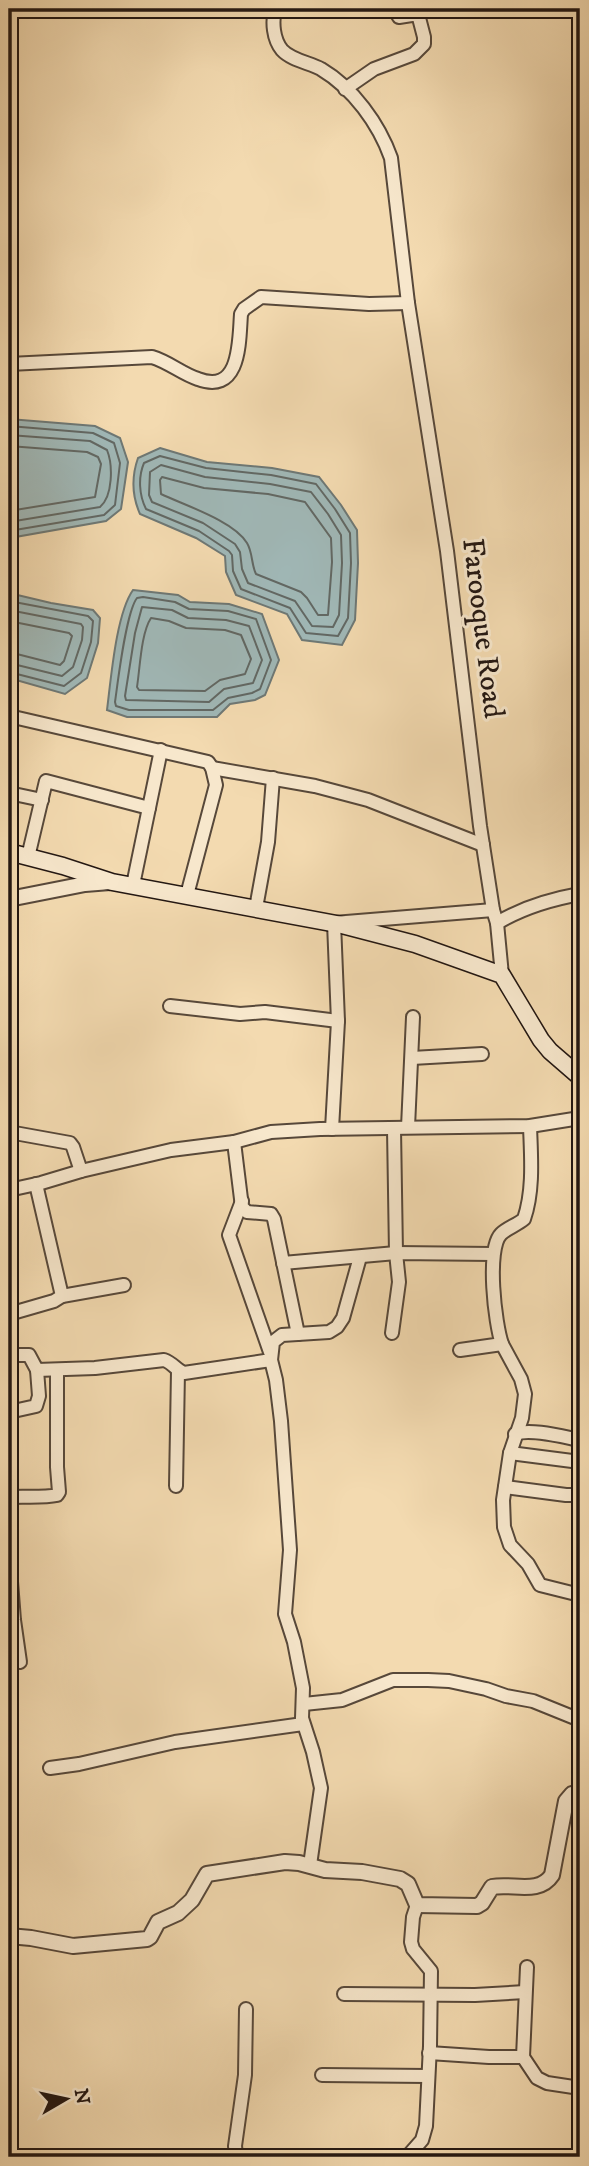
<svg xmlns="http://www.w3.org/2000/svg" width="589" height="2166" font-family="'IM FELL DW Pica',serif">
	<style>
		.water { fill: #a0b8b7; stroke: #6e7875; stroke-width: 2 }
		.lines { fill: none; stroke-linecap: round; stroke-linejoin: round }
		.shore { stroke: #626864; stroke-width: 2 }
		.minor-casing { stroke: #57483a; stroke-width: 16 }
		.tertiary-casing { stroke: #57483a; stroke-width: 18 }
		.secondary-casing { stroke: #231712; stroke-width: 19 }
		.minor { stroke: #f7e7cc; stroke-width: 12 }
		.tertiary { stroke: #f7e7cc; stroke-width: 14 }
		.secondary { stroke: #f7e7cc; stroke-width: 16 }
		.labels { text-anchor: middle; stroke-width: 6; stroke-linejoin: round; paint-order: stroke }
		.street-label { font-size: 30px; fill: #231712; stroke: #f7e7cc }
	</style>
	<rect width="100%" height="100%" fill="#f3dab0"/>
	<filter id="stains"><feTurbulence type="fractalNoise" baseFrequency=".00286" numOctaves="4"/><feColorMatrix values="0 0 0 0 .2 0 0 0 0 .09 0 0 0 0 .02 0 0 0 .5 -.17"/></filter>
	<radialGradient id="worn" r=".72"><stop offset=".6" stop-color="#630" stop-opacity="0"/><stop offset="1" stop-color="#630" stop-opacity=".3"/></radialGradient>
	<g class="water">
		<path d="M9,419L95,426L120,438L128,462L121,509L106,521L10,538L9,540Z"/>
		<path d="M160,448L207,462L272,468L319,477L341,505L357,530L358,563L355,620L342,645L302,640L287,614L236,595L226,572L225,556L196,538L140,514C132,496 131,478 138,458Z"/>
		<path d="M133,590L178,595L190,602L229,604L262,614L279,660L265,695L255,700L230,704L217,717H127L107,710C111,679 116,614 133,590Z"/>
		<path d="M9,593L51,603L93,610L100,618L98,643L87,678L65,694L9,678Z"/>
	</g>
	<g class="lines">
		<g class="shore">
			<path d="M9,426L93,433L114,443L120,463L115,505L104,515L9,531"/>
			<path d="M9,435L90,441L107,450C113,465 113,496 100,507L9,522"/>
			<path d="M9,446L87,452L98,457L101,464L95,497L9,511"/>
			<path d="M160,456L206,468L271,475L316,484L335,509L350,533L351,563L348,618L338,636L306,633L290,608L241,589L233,571L232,555L229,551L199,531L146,509C139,495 138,477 144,463Z"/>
			<path d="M161,465L205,477L270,484L311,492L328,514L341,535L342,563L339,615L333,627L312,626L295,601L248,583L242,569L240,552L235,544L203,523L152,502L149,495L150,472Z"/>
			<path d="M162,477L204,488L268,494L305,502L331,538L332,562L328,615H318L307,598L301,592L256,574C251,564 253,553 247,543C234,521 184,505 161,494L160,480Z"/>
			<path d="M143,597L175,602L189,609L228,611L256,619L271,660L260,689L252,693L228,698L213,710H129L116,706L115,702C118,681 126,612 137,598Z"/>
			<path d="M9,601L88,616L93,621L91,642L81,673L64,686L9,672"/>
			<path d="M142,607L172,610L188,618L226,620L249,626L262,660L253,683L224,689L209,702L126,700L125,696L135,633Z"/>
			<path d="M9,610L81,624L83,627L82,640L73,667L62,676L9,663"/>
			<path d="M151,618L169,621L186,628L225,630L241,635L251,659L245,674L220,680L205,691L139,690L137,687C140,668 141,633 151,618Z"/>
			<path d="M9,621L69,633L72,636L64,661L60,665L9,652"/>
		</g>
		<g class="minor-casing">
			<g id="minor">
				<path d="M275,9C272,22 273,39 282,50C291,60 310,63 321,69C353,88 379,124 391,158L408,303L447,551L480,826L493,910L497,923L502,975"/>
				<path d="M345,89L374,69L414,54L424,44V37L418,14L399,17L394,9"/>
				<path d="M9,364L152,357C169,362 182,374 198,379C241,395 239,341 241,314L244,309L261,297L369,304L408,303"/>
				<path d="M9,716L208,762L212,768L216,785L187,895"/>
				<path d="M212,768L315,786L368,800L483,845"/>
				<path d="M9,793L42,800"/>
				<path d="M28,857L46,781L149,808"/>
				<path d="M133,885L161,750"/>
				<path d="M256,908L268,842L273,778"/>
				<path d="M497,923C522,908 552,899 580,894"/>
				<path d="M170,1006L240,1014L265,1012L338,1021"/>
				<path d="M412,1058L482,1054"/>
				<path d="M408,1127L413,1017"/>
				<path d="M332,1129L338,1021L334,923L493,910"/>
				<path d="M9,1132L70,1143L73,1147L81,1171"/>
				<path d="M234,1142L242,1207L247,1212L271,1214L274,1219L298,1334"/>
				<path d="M9,1190L41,1183L81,1171L171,1150L234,1142L271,1132L320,1129L530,1126L580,1118"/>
				<path d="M242,1201L229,1235L270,1352"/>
				<path d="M283,1263L396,1253L493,1254"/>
				<path d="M62,1296L124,1285"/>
				<path d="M9,1314L54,1301L62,1296L36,1184"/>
				<path d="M392,1333L399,1282L396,1253L394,1129"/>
				<path d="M502,1344L521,1379L525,1394L522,1418L510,1453L503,1500L504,1527L510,1545L528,1564L540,1585L580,1595"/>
				<path d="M460,1350L502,1344C495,1324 486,1249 501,1234C507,1228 517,1225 524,1219C534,1190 531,1156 530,1126"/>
				<path d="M9,1355H29L37,1370L95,1368L164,1360C173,1363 176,1370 184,1373L271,1360"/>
				<path d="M9,1412L36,1406L39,1396L37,1370"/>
				<path d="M515,1434C530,1428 564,1437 580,1440"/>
				<path d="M510,1453L580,1462"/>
				<path d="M176,1486L178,1371"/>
				<path d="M505,1487L566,1495H580"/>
				<path d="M9,1497C24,1496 43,1498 57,1495L59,1492L57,1467V1370"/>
				<path d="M9,1556L14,1620L20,1662"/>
				<path d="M304,1704L342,1700L393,1680H428L449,1681L486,1689L506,1696L533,1701L580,1720"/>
				<path d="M50,1768L79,1764L175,1742L303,1724"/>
				<path d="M310,1865L321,1788L313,1752L302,1718L303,1688L294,1642L285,1614L290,1550L281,1421L276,1380L271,1360L273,1342L282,1335L329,1332L337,1327L343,1318L360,1257"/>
				<path d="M527,1967L523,2057L537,2078L547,2083L580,2088"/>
				<path d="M344,1994L475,1995L525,1992"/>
				<path d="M429,2053L489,2057H523"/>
				<path d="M322,2075L428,2076"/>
				<path d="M241,2157L236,2155L235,2146L245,2075L246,2009"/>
				<path d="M407,2157L422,2140L426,2126L430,2046L431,1971L413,1949L411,1942L413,1917L417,1905"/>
			</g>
		</g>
		<g class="tertiary-casing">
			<g id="tertiary">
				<path d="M9,899L85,884L110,882"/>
				<path d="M9,1936L31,1938L73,1946L147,1939L150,1937L158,1922L178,1913L192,1900L207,1874L285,1862L299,1863L325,1870L362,1872L400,1879L408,1884L417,1905L477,1906L482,1903L492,1887C513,1883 539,1895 552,1875L566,1801L572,1794L580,1793"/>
			</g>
		</g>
		<g class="secondary-casing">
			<path id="secondary" d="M9,852L63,866L112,882L342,925L415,944L502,975L541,1040L550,1051L580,1077"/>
		</g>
		<use href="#minor" class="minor"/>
		<use href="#tertiary" class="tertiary"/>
		<use href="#secondary" class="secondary"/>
	</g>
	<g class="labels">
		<g class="street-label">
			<text transform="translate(484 628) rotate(83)" y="10">Farooque Road</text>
		</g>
	</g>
	<rect width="589" height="2166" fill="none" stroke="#f3dab0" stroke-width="35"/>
	<rect x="10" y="10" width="568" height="2145" fill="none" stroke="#231712" stroke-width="3.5"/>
	<rect x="18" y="18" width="554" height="2131" fill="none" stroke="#231712" stroke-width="2"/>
	<g transform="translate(66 2099) rotate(81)" stroke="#f7e7cc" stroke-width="5" paint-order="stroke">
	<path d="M0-5L12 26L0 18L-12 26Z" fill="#231712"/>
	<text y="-10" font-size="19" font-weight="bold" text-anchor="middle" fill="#231712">N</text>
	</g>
	<rect width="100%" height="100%" filter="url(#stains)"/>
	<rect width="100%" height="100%" fill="url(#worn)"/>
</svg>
